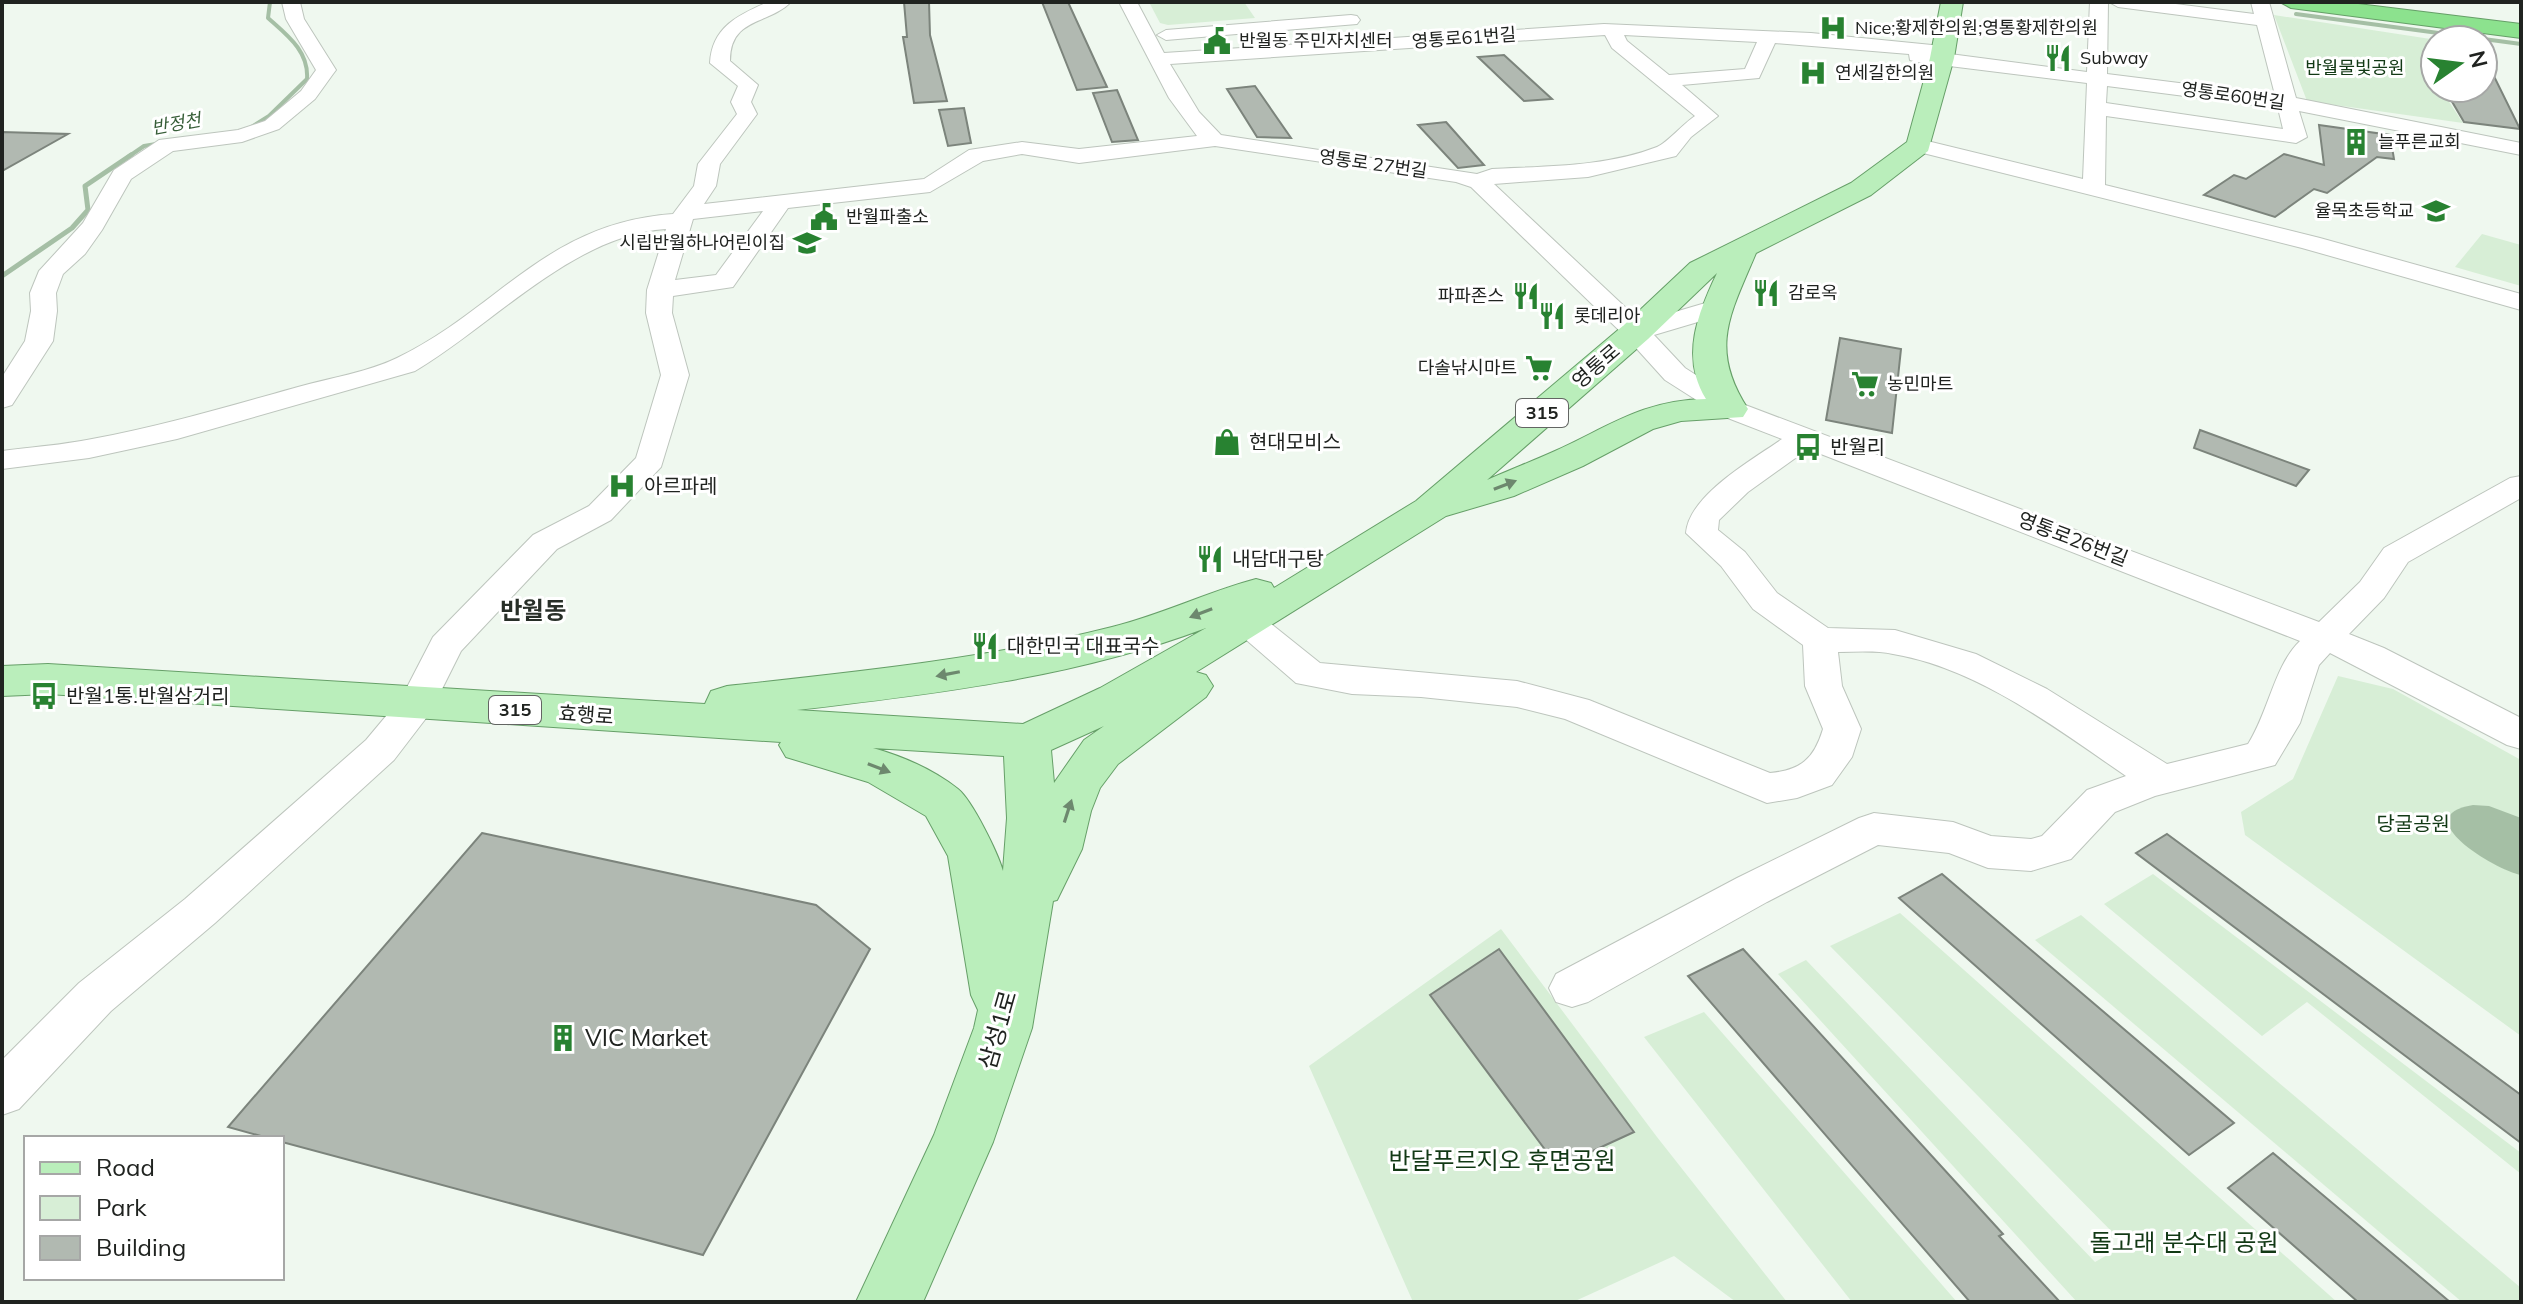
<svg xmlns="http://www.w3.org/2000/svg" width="2523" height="1304" font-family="Mulish,'Noto Sans KR',sans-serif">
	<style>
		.green { fill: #d7eed6 }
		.water { fill: #a5bfa5 }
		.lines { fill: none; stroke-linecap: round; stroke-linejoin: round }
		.stream-far1 { stroke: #a5bfa5; stroke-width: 4 }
		.stream { stroke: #a5bfa5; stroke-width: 5 }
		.building { fill: #b1b9b1; stroke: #7c847c; stroke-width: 2 }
		.minor-casing { stroke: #bdc5bd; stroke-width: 2 }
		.major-casing { stroke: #669f68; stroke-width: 2 }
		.highway-casing { stroke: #669f68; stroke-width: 2 }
		.minor { fill: #fff; fill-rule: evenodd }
		.major { fill: #baeebb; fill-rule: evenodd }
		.highway { fill: #8ce28e; fill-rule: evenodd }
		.oneway { fill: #6d886e }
		.labels { text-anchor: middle; stroke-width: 6; stroke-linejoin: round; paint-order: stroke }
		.far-poi-label { font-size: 18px; fill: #202320; stroke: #fff; text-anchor: start }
		.far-street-label { font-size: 18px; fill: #202320; stroke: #fff }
		.far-park-label { font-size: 18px; fill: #123915; stroke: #fff }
		.far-water-label { font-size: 18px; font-style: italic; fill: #375e38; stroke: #fff }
		.shield { fill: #fff; stroke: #636563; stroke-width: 2 }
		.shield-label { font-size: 18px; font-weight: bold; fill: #202320 }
		.street-label { font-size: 20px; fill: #202320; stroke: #fff }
		.poi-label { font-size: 20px; fill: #202320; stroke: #fff; text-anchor: start }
		.park-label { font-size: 20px; fill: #123915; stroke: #fff }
		.quarter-label { font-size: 24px; font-weight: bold; fill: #272e27; stroke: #fff }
		.near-street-label { font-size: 24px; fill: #202320; stroke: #fff }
		.near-poi-label { font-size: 24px; fill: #202320; stroke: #fff; text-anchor: start }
		.near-park-label { font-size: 24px; fill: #123915; stroke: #fff }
	</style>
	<rect width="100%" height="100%" fill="#eff8ef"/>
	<g class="green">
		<path d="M1149,2H1244L1255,18L1168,25L1160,23Z"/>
		<path d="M2274,15L2437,40L2435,75H2432L2435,88H2440L2463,123L2307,101Z"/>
		<path d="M2482,234L2521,245V286L2455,267Z"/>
		<path d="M2338,676L2393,689L2521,760V1036L2245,835L2241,812L2293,779Z"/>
		<path d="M2153,874L2521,1153V1174L2307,1002L2262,1036L2104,904Z"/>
		<path d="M1900,913L2337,1302H2077L1778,974L1806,960L2095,1262L2125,1245L1830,946Z"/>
		<path d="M2081,915L2521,1288V1302H2462L2035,940Z"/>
		<path d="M1501,929L1657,1137L1787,1302H1736L1674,1256L1573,1302H1413L1309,1066Z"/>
		<path d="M1704,1012L1957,1302H1852L1644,1037Z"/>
	</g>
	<path class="water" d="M2473,805L2489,806L2521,818V875C2495,870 2405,816 2473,805Z"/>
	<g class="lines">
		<g class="stream-far1">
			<path d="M2296,14L2521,44"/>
			<path d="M250,128L269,116L307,79C309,51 287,35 268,18L270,2"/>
			<path d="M128,157L144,146L162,143"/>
		</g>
		<path class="stream" d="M2,276L72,228L88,210L85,186L131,155"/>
	</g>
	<g class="building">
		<path d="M904,2H929L930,35L947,101L914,103L903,37H907Z"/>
		<path d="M1042,2H1068L1107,87L1077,90Z"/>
		<path d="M2483,54L2520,129L2464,122L2444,88H2483Z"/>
		<path d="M1504,55L1552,99L1524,101L1478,57Z"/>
		<path d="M1255,86L1291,138L1257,137L1227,89Z"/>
		<path d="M1117,90L1138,140L1112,142L1093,93Z"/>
		<path d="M964,108L971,143L948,146L939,110Z"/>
		<path d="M1446,122L1484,165L1458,168L1418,125Z"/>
		<path d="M2319,125L2390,135L2394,159L2377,157L2327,193L2314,189L2275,217L2204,195L2234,175L2246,179L2284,154L2324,165Z"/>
		<path d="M2,132L68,134L2,171Z"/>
		<path d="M1840,338L1901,349L1892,433L1826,420Z"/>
		<path d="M2200,430L2309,470L2296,486L2194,448Z"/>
		<path d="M482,833L816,905L870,949L703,1255L282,1142V1138H268L228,1127Z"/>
		<path d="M2167,834L2521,1095V1143L2136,853Z"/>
		<path d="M1942,874L2234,1123L2189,1155L1899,898Z"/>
		<path d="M1499,949L1634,1132L1558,1167L1430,995Z"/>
		<path d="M1743,949L2003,1234L1999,1236L2060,1302H1970L1688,976Z"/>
		<path d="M2273,1153L2450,1302H2358L2228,1188Z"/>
	</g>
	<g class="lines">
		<g class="minor-casing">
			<g id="minor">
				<path d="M282,2H300L304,19L336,70L333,74L315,99L279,129L242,142L173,151L131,179L102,230L85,254L63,274L56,293L57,311L53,341L12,405L2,408V377L25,341L31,311L30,293L39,271L83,223L114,170L159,140L238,130L265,121L301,91L316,70L286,19Z"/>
				<path d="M768,2H791C768,25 730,17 730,61L758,85L751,102L757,114L720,164L716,186L704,204L924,179L969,150L1022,142L1079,149L1197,136L1169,98L1119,2H1137L1164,53L1604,24L1811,33L1942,46L1949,48L1950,54L2087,72L2090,2H2108L2107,74L2275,95L2257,25L2118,7L2109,2H2160L2254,14L2251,2H2269L2296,98L2521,143V155L2299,111L2307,137L2296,143L2106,116L2105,185L2320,238L2521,294V310L2302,248L1911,150L1908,145L1911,140L1919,139L2083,179L2087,83L1917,62L1910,60L1909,54L1775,43L1759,78L1682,85L1718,116L1691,137L1676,156L1588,177L1494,184L1641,322L1719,299L1728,301L1732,307L1728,313L1654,335L1685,368L1740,403L2319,622L2360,582L2384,548L2510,478L2521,476V498L2408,562L2384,598L2349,634L2384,648L2521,718V749L2507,745L2330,653L2319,665L2300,723L2275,765L2155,796L2115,812L2071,859L2031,871L1988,868L1949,853L1878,845L1767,902L1588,1002L1572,1007L1556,1002L1549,988L1556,974L1737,878L1859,818L1874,813L1953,822L1991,836L2031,839L2042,836L2087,790L2126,776C2057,729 1978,668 1893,654C1875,650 1856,652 1838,652L1842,686L1861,729L1852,757L1832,785L1797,798L1767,803L1565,719L1517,707L1421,697L1352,694L1296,683L1236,631L1230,623L1236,615L1248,612L1260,615L1320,663L1517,681L1589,700L1770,773C1801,770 1814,759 1823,729L1805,686L1803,645L1753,609L1721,566L1686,533C1689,495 1752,460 1782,439L1720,415L1665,380L1627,338L1471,187L1456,182L1215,146L1079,163L1022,154L983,161L930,192L788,208L733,287L673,296L672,313L689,375L661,467L611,520L557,549L461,651L430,713L394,760L215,923L111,1011L19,1109L2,1115V1060L79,983L185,899L366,740L402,697L433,637L533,535L589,506L636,458L661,375L646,313L647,290L666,229C573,235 493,325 415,371L177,439L89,458L2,469V451C32,447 63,445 92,439C162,426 230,406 298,387C330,378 368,372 397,358C500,308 546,223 673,214L694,186L698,164L737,114L731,102L738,86L710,63C712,27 738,15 768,2ZM1605,35L1612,48L1695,116C1684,123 1667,143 1657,147C1606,167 1546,166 1492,169L1477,174L1221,135L1199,112L1170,64ZM1624,35L1757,42L1745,69L1669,75L1627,41ZM2107,86L2278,108L2283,129L2106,103ZM763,211L716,275L675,280L693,219ZM1808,449L2300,641C2274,666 2269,711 2248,744L2167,764L2047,689L1976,654L1895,630L1828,628L1777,593L1745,552L1718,530L1719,520L1748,492Z"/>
				<path d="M1351,15L1357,16L1360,20L1357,24L1166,40L1157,35L1166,30Z"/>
			</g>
		</g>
		<g class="major-casing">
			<path id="major" d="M1941,2H1963L1954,58L1928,151L1871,195L1756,253C1731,313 1708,348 1748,409L1743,417L1681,421L1653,429L1583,466L1514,496L1446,516L1196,672L1206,675L1213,686L1206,697L1118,764L1100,788L1091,811L1082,849L1057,900L1053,901L1032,1028L993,1142L923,1302H856L934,1135L974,1028L978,1010L971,995L948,856L926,816L868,782L786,757L779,745L781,742L48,694L2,696V666L48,664L705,704L711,691L727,686C856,672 986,659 1112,627C1161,615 1207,592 1256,579L1271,583L1274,588L1416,501L1624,325L1690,263L1851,183L1907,142L1930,58ZM1717,273C1698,313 1680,357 1706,399C1643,400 1610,426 1555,451C1533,461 1509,470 1487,480L1648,339ZM1206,628L1100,688L1023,724L797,710C934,694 1077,677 1206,628ZM1104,726L1084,740L1054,783L1051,750ZM873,748L1004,756L1007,818L1003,871C998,853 972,800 958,789C934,770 902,756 873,748Z"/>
		</g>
		<g class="highway-casing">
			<path id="highway" d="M2280,2H2342L2521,24V38L2291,8Z"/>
		</g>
		<use href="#minor" class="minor"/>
		<use href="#major" class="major"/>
		<use href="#highway" class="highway"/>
	</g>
	<defs><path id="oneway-solid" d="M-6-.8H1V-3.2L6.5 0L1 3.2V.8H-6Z" transform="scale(2)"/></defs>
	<g class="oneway">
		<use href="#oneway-solid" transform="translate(1505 485) rotate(-21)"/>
		<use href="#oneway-solid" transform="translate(1201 613) rotate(159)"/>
		<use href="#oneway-solid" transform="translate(948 674) rotate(169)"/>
		<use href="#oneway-solid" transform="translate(879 768) rotate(21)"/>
		<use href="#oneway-solid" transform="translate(1068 811) rotate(-72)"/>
	</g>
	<defs>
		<g id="hospital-bare" transform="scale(2.16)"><path d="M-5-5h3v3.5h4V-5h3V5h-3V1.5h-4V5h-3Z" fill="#288231" stroke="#fff" stroke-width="2.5" paint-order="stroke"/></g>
		<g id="civic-bare" transform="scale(2.16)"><path d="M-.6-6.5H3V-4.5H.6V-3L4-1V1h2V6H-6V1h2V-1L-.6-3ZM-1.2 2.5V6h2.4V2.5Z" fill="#288231" stroke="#fff" stroke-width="2.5" paint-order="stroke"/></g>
		<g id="restaurant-bare" transform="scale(2.16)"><path d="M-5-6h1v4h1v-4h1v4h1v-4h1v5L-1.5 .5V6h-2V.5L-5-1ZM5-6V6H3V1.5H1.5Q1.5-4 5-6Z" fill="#288231" stroke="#fff" stroke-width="2.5" paint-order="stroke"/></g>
		<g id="building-bare" transform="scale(2.16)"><path d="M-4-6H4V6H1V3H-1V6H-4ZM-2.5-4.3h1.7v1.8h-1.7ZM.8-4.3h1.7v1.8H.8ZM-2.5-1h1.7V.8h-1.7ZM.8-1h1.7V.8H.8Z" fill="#288231" stroke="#fff" stroke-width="2.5" paint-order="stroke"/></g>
		<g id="school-bare" transform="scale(2.16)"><path d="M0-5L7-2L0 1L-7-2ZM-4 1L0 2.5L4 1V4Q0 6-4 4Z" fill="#288231" stroke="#fff" stroke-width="2.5" paint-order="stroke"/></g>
		<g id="supermarket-bare" transform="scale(2.16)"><path d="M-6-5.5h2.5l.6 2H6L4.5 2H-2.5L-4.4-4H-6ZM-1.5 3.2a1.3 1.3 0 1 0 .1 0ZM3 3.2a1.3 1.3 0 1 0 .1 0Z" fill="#288231" stroke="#fff" stroke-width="2.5" paint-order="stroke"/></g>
		<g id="shop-bare" transform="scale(2.16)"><path d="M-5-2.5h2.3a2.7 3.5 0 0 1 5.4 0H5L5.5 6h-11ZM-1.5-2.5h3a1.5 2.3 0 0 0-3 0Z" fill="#288231" stroke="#fff" stroke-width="2.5" paint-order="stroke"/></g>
		<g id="bus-bare" transform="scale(2.16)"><path d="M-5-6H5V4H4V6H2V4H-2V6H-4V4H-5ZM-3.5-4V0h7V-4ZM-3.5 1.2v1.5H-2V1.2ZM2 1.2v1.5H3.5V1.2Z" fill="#288231" stroke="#fff" stroke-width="2.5" paint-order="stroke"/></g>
	</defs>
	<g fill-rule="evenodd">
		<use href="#hospital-bare" x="1833" y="28"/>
		<use href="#civic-bare" x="1217" y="41"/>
		<use href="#restaurant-bare" x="2058" y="58"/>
		<use href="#hospital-bare" x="1813" y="73"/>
		<use href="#building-bare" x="2356" y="142"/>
		<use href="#school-bare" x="2436" y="211"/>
		<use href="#civic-bare" x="824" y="217"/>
		<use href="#school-bare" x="807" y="243"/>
		<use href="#restaurant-bare" x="1766" y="293"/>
		<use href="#restaurant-bare" x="1526" y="296"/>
		<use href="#restaurant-bare" x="1552" y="316"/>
		<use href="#supermarket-bare" x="1539" y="368"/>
		<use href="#supermarket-bare" x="1865" y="384"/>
		<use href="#shop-bare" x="1227" y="442"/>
		<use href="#bus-bare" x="1808" y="447"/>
		<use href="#hospital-bare" x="622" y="486"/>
		<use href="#restaurant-bare" x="1210" y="559"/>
		<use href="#restaurant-bare" x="985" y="646"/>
		<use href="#bus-bare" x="44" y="696"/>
		<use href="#building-bare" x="563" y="1038"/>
	</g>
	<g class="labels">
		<g class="far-poi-label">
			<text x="1855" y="34">Nice;황제한의원;영통황제한의원</text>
			<text x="1239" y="47">반월동 주민자치센터</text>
			<text x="2080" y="64">Subway</text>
			<text x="1835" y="79">연세길한의원</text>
			<text x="2378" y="148">늘푸른교회</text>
			<text x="2414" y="217" text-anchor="end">율목초등학교</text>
			<text x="846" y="223">반월파출소</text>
			<text x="785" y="249" text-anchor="end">시립반월하나어린이집</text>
			<text x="1788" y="299">감로옥</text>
			<text x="1504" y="302" text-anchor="end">파파존스</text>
			<text x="1574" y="322">롯데리아</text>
			<text x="1517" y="374" text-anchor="end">다솔낚시마트</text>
			<text x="1887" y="390">농민마트</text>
		</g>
		<g class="far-street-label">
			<text transform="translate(1464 38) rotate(-4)" y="6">영통로61번길</text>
			<text transform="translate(2233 96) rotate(8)" y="6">영통로60번길</text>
			<text transform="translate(1373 164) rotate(8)" y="6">영통로 27번길</text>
		</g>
		<g class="far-park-label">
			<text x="2355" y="74">반월물빛공원</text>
		</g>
		<g class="far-water-label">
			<text transform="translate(176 124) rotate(-10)" y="6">반정천</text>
		</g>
		<g class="shield">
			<rect x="1516" y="399" width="52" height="28" rx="6"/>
			<rect x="489" y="696" width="52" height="28" rx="6"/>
		</g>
		<g class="shield-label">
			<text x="1542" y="419">315</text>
			<text x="515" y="716">315</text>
		</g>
		<g class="street-label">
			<text transform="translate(1596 366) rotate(-41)" y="7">영통로</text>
			<text transform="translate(2073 539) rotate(21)" y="7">영통로26번길</text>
			<text transform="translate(586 715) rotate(4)" y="7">효행로</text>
		</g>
		<g class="poi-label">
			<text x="1249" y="449">현대모비스</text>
			<text x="1830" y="454">반월리</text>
			<text x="644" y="493">아르파레</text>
			<text x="1232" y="566">내담대구탕</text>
			<text x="1007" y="653">대한민국 대표국수</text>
			<text x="66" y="703">반월1통.반월삼거리</text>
		</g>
		<g class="park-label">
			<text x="2413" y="831">당굴공원</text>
		</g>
		<g class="quarter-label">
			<text x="533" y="619">반월동</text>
		</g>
		<g class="near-street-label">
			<text transform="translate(998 1030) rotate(-74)" y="8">삼성1로</text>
		</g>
		<g class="near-poi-label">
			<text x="585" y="1046">VIC Market</text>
		</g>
		<g class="near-park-label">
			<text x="1502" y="1169">반달푸르지오 후면공원</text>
			<text x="2184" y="1251">돌고래 분수대 공원</text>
		</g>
	</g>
	<rect width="2523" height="1304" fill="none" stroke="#202320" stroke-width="8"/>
	<rect x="24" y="1136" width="260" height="144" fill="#ffffff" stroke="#a6a7a6" stroke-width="2"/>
	<rect x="40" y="1162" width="40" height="12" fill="#baeebb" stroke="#a6a7a6" stroke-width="2"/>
	<text x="96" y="1176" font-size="24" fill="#202320">Road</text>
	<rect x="40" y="1196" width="40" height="24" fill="#d7eed6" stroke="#a6a7a6" stroke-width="2"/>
	<text x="96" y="1216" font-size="24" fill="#202320">Park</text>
	<rect x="40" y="1236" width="40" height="24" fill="#b1b9b1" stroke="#a6a7a6" stroke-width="2"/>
	<text x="96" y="1256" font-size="24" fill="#202320">Building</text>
	<g transform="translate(2459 64) rotate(76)"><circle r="38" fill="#ffffff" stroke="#a6a7a6" stroke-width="2"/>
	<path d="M0-6L14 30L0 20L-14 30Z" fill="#288231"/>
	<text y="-12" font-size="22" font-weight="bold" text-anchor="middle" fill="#202320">N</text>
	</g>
</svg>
